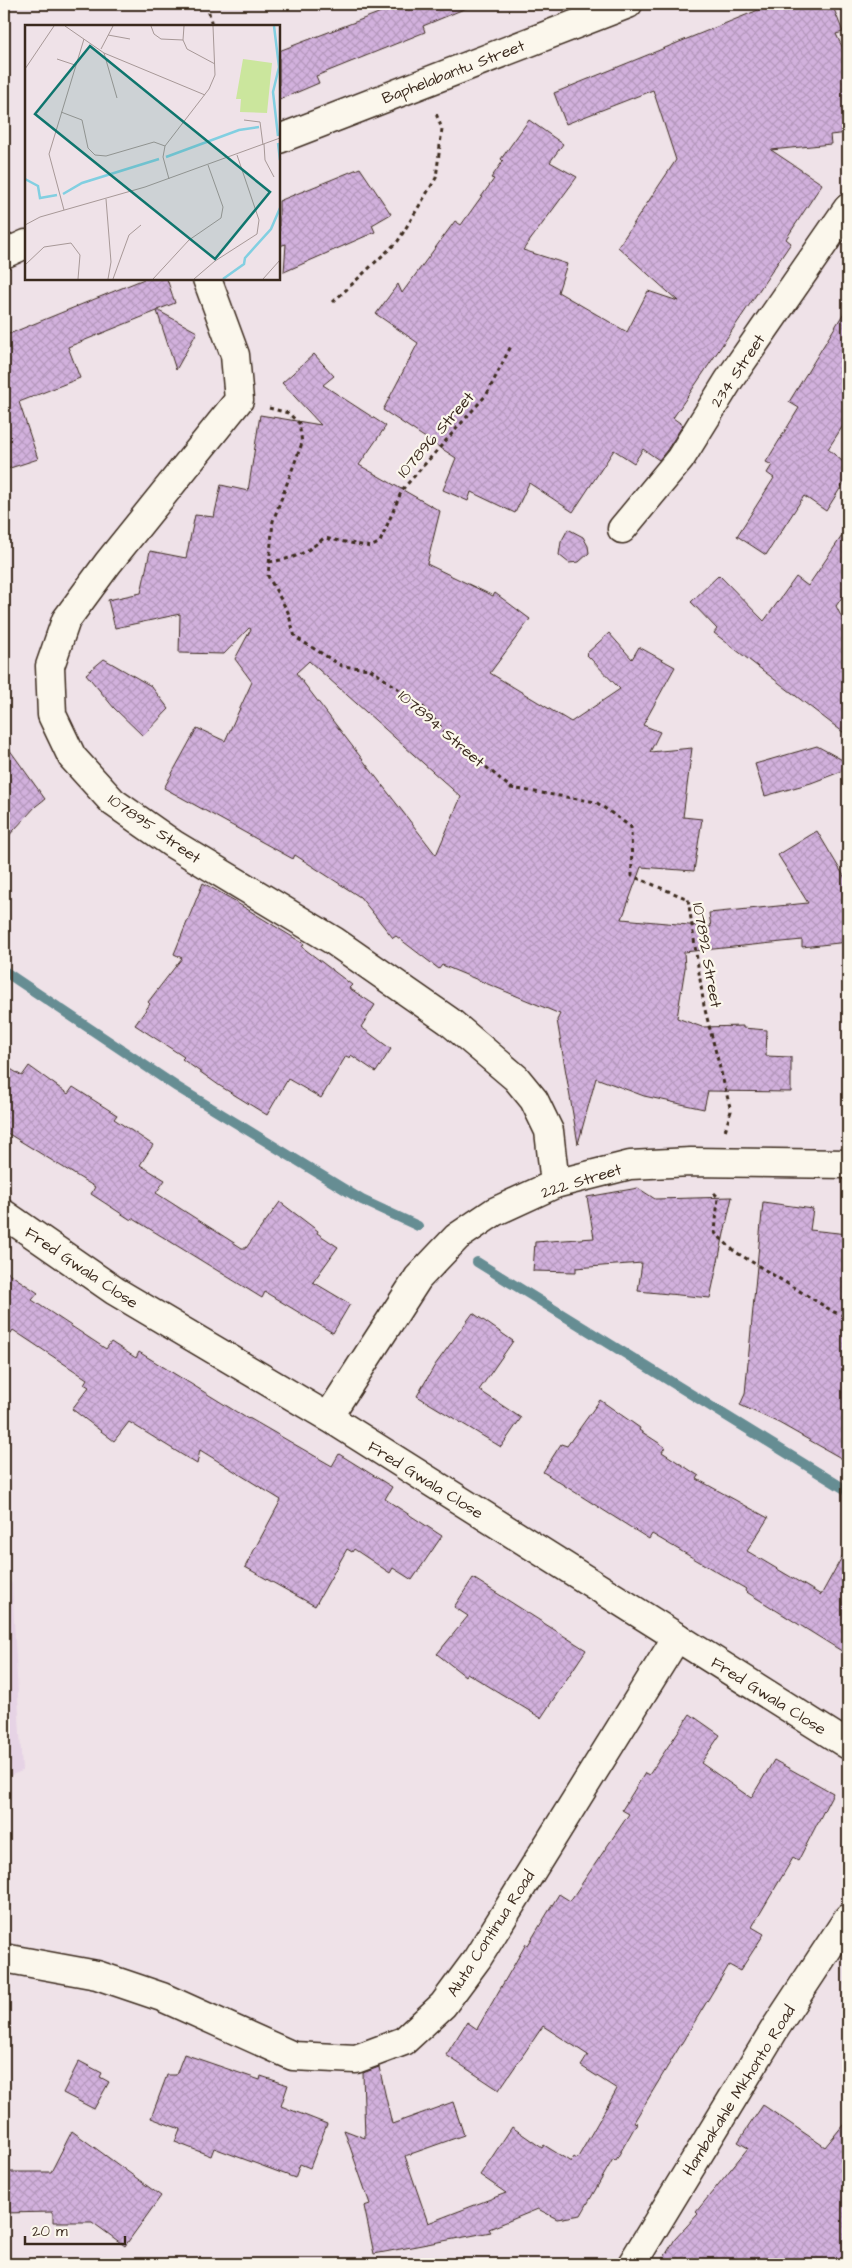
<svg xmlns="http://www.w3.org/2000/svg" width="852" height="2268" font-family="'Architects Daughter',sans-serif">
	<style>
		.built { fill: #e6d3e5 }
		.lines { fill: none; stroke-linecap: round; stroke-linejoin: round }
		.stream { stroke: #668d93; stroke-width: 10 }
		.building { fill: url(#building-cross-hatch); stroke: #3b2a1e; fill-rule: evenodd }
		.minor-casing { stroke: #3b2a1e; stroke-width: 31 }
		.path { stroke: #3b2a1e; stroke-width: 3; stroke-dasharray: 4 4; stroke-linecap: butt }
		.minor { stroke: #fbf7ec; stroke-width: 28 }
		.labels { text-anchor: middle; stroke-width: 4.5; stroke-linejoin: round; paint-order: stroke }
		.street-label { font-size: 16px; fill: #3b2a1e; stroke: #fbf7ec }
		.inset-river { fill: none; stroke: #82cfe1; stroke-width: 2.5 }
		.inset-road { fill: none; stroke: #a79897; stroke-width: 1 }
		.view { fill: #0f766e; fill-opacity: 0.15; stroke: #0f766e; stroke-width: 2.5 }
		.inset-edge { fill: none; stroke: #3b2a1e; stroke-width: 2.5 }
	</style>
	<defs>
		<pattern id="building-cross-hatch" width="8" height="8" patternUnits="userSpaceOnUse" patternTransform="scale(1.25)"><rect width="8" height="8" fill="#d2b1dd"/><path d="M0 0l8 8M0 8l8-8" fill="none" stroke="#b598bd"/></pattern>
	</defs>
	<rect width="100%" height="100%" fill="#efe2e8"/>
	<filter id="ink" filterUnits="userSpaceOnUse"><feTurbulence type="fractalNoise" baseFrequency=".02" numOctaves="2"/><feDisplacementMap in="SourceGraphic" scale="10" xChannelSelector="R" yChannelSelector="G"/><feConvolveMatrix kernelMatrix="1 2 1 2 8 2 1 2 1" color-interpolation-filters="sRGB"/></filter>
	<g filter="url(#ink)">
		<path class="built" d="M4,1573L12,1584L22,1771L4,1778Z"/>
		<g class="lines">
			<g class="stream">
				<path d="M4,971L177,1087L362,1200L418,1226"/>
				<path d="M477,1262L848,1491"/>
			</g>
		</g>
		<g class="building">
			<path d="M402,4H476L423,26L425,32L316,76L319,83L279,100V51Z"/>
			<path d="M773,4H832L843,32L836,34L848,59V133L830,135L831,144L771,150L822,184L786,239L791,243L673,418L683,425L667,450L659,460L643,449L634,463L614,450L573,512L529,483L515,513L471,492L468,501L443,490L456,458L383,410L418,343L376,314L398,284L402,293L455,221L461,225L494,179L491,178L503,161L501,159L529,120L563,144L550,162L577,177L523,250L567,264L558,292L627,332L648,291L678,301L618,247L676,160L653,90L566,124L554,93Z"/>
			<path d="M360,168L391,214L372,225L375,232L284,272L286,244L279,246V201Z"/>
			<path d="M144,279H167L175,303L157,310L197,332L176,370L157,311L68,347L80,378L19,402L38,459L4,470V336Z"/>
			<path d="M848,306V418L828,449L848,466V476L826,511L804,496L766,555L737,536L774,478L767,473L772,465L766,462L799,408L789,402Z"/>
			<path d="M314,354L334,376L323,385L386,426L359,465L440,511L427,564L493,596L495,593L530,619L490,673L571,722L620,689L586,654L609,633L632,659L639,647L675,667L643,725L660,732L650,752L692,748L683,817L702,819L694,871L641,867L622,919L711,927L709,913L808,903L778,855L817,831L848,883V942L802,947V940L684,952L685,968L677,1018L702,1027L743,1026V1028L767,1030L766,1056L791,1057V1092L708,1091L704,1109L644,1096L596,1078L578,1144L557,1020L560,1014L442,965L439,969L396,936L393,938L360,897L295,855L293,859L164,788L197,728L225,741L252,682L235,659L251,629L249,628L224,654L179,653L180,614L115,628L108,600L141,593L150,551L186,558L195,515L214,517L221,485L248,491L260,415L321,425L282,383ZM309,661L461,797L436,855L296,673Z"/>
			<path d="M848,527V589L836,606L848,630V736L714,633L717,629L691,602L719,575L764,621L796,577L808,586Z"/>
			<path d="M568,529L583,537L588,546L589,553L579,562L569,563L559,555L561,542Z"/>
			<path d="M104,659L151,686L169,709L143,736L114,708L86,674Z"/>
			<path d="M4,742L45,799L36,806L4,841Z"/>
			<path d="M817,746L848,763V769L811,783L765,796L755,764Z"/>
			<path d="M203,883L237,902V903L304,944L302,947L352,985L349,988L375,1005L361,1027L391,1049L376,1072L351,1055L350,1058L346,1056L321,1098L288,1079L267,1115L220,1086L182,1059L184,1057L135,1025L150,1004L148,1002L182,958L174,954Z"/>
			<path d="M4,1065L22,1076L29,1066L68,1094L73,1087L117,1115L114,1119L153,1145L140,1165L165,1180L156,1193L242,1248H246L280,1202L318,1231L317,1233L338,1247L313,1282L350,1304L333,1333L265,1292L262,1298L132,1218L131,1220L91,1194L95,1187L4,1131Z"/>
			<path d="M638,1188L655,1199L732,1197L710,1298L638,1291L642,1263L576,1268V1272L533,1271L535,1242L594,1238L587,1197Z"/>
			<path d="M763,1202L813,1209L810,1230L848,1234V1296L843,1322L848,1352V1462L779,1423L740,1405L745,1394Z"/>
			<path d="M4,1270L38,1293L32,1300L106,1349L111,1342L136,1358L139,1352L248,1419L249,1418L332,1466L339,1454L392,1487L385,1499L442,1536L412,1580L393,1568L390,1573L354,1549L352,1552L347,1549L315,1606L245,1567L281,1500L200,1450L197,1464L129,1422L114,1441L72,1409L89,1387L84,1384L87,1379L13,1330L4,1344Z"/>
			<path d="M473,1313L513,1341L479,1390L521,1418L501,1447L417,1396L435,1365Z"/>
			<path d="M600,1400L640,1428L639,1430L665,1447L662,1452L699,1476L697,1479L768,1518L747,1551L821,1595L848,1546V1655L745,1591L746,1589L652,1534L649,1539L543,1472L561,1444L567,1446Z"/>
			<path d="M473,1578L586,1650L541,1718L467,1673L465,1676L437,1654L468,1616L454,1607Z"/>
			<path d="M690,1714L720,1735L701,1763L751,1798L774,1760L833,1793L798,1861L793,1858L752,1927L764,1934L740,1971L729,1965L634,2122L637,2123L616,2160L613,2159L581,2215L557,2219L538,2209L489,2229L491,2232L374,2254L364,2206L370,2204L344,2130L365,2138L363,2073L379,2067L392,2124L453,2102L464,2135L405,2156L428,2223L506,2193L480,2175L512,2127L542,2148L544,2145L571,2162L574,2157L577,2159L617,2089L581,2066L588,2055L543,2026L499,2090L446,2055L467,2022L477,2029L526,1944L528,1945L559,1894L570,1901L629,1814L622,1810L645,1773L649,1775Z"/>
			<path d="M184,2054L260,2080L261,2076L288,2085L281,2106L327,2124L310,2168L300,2164L295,2178L214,2148L211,2156L175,2142L180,2129L151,2118L167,2075H176Z"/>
			<path d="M79,2061L102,2073L100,2077L109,2082L94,2109L63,2093Z"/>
			<path d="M763,2105L825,2147L848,2119V2264H660L675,2239L698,2214L696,2212L748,2148L738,2142Z"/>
			<path d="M72,2131L161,2196L125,2246L92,2222H53V2212L4,2213V2172H51Z"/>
		</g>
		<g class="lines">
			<g class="minor-casing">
				<g id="minor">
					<path d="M279,139L628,4"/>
					<path d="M4,254L26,244"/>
					<path d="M207,279L235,355L239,400L108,563L66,620L50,666L52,715L72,757L113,802L173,844L334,941L449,1021L516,1078L534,1100L549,1131L555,1184"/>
					<path d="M622,529L680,459L729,380L848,208"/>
					<path d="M4,1214L115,1291L328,1417L848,1745"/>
					<path d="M328,1417L418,1278L457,1237L494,1212L555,1184L630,1165L691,1162L848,1164"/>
					<path d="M4,1958L97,1975L162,1997L293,2056L356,2059L404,2041L443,2005L477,1959L677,1637"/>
					<path d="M632,2264L776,2027L848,1918"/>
				</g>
			</g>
			<g class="path">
				<path d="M207,4L212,26"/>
				<path d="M333,302L398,241L436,178L442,129L435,111"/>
				<path d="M269,408L288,413L299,423L302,443L273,521L268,576L288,612L295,637L342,666L370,669L421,705L446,733L511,788L596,802L631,827L632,876L688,899L704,1006L731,1111L725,1131"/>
				<path d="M269,562C296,558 303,555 324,538L371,547L380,542L402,490L487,394L511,346"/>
				<path d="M714,1193L718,1197L715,1233L734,1251L834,1312L848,1317"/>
			</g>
			<use href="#minor" class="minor"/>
		</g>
	</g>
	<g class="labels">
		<g class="street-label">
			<text transform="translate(453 71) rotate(-21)" y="6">Baphelabantu Street</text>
			<text transform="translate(737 370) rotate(-56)" y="6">234 Street</text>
			<text transform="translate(435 434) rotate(-49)" y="6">107896 Street</text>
			<text transform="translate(442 728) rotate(41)" y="6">107894 Street</text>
			<text transform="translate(155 828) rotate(35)" y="6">107895 Street</text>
			<text transform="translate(708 955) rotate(80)" y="6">107892 Street</text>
			<text transform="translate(581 1180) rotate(-17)" y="6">222 Street</text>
			<text transform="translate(82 1267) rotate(34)" y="6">Fred Gwala Close</text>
			<text transform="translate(426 1479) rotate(32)" y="6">Fred Gwala Close</text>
			<text transform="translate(769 1695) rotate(32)" y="6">Fred Gwala Close</text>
			<text transform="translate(490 1933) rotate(-57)" y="6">Aluta Continua Road</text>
			<text transform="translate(738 2090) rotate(-58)" y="6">Hambakahle Mkhonto Road</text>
		</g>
	</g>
	<g transform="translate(25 25)">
		<rect width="255" height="255" fill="#efe2e8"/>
		<path d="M218,34L247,38L242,88L215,87L216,74H211Z" fill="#cbe69d"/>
		<path class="inset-river" d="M249,1L254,42L248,67L253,111M253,118L255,135M141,132L214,105L234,102M0,154L13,161L15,173L32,170M38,169L57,158L134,134M198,254L219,239L220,233L246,204L255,183"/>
		<path class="inset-road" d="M40,1L79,28L180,70M126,1L129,9L136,14L158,15M159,1L158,15L162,24L190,39M83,10L105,14M76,24L88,1M79,28L92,73M32,34L50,40M0,44L29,1M36,87L57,95L63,123L70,130L81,131L129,117L140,121M219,95L235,97L238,120M239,119L240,135L249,152M144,154L138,132L140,121L184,64L190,50L188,1M81,174L86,237L83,254M39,185L24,129L59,14M0,200L15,192L120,162L255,113M0,240L19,222L46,218L55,230L53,254M88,254L104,210L116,200M128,254L164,215L196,193L198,182L183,140M169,254L190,236L232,209L234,195L212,130M238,254L255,235"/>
		<path class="view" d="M65,21L245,167L190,234L10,89Z"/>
		<rect width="255" height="255" class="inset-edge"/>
	</g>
	<rect width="852" height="2268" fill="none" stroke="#fbf7ec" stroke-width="20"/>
	<rect x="10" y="10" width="832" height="2248" fill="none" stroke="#3b2a1e" stroke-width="2" filter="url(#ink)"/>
	<path d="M25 2236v8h100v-8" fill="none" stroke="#3b2a1e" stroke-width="2.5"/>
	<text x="32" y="2236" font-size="15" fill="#3b2a1e" stroke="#fbf7ec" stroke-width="4" paint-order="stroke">20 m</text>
</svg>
